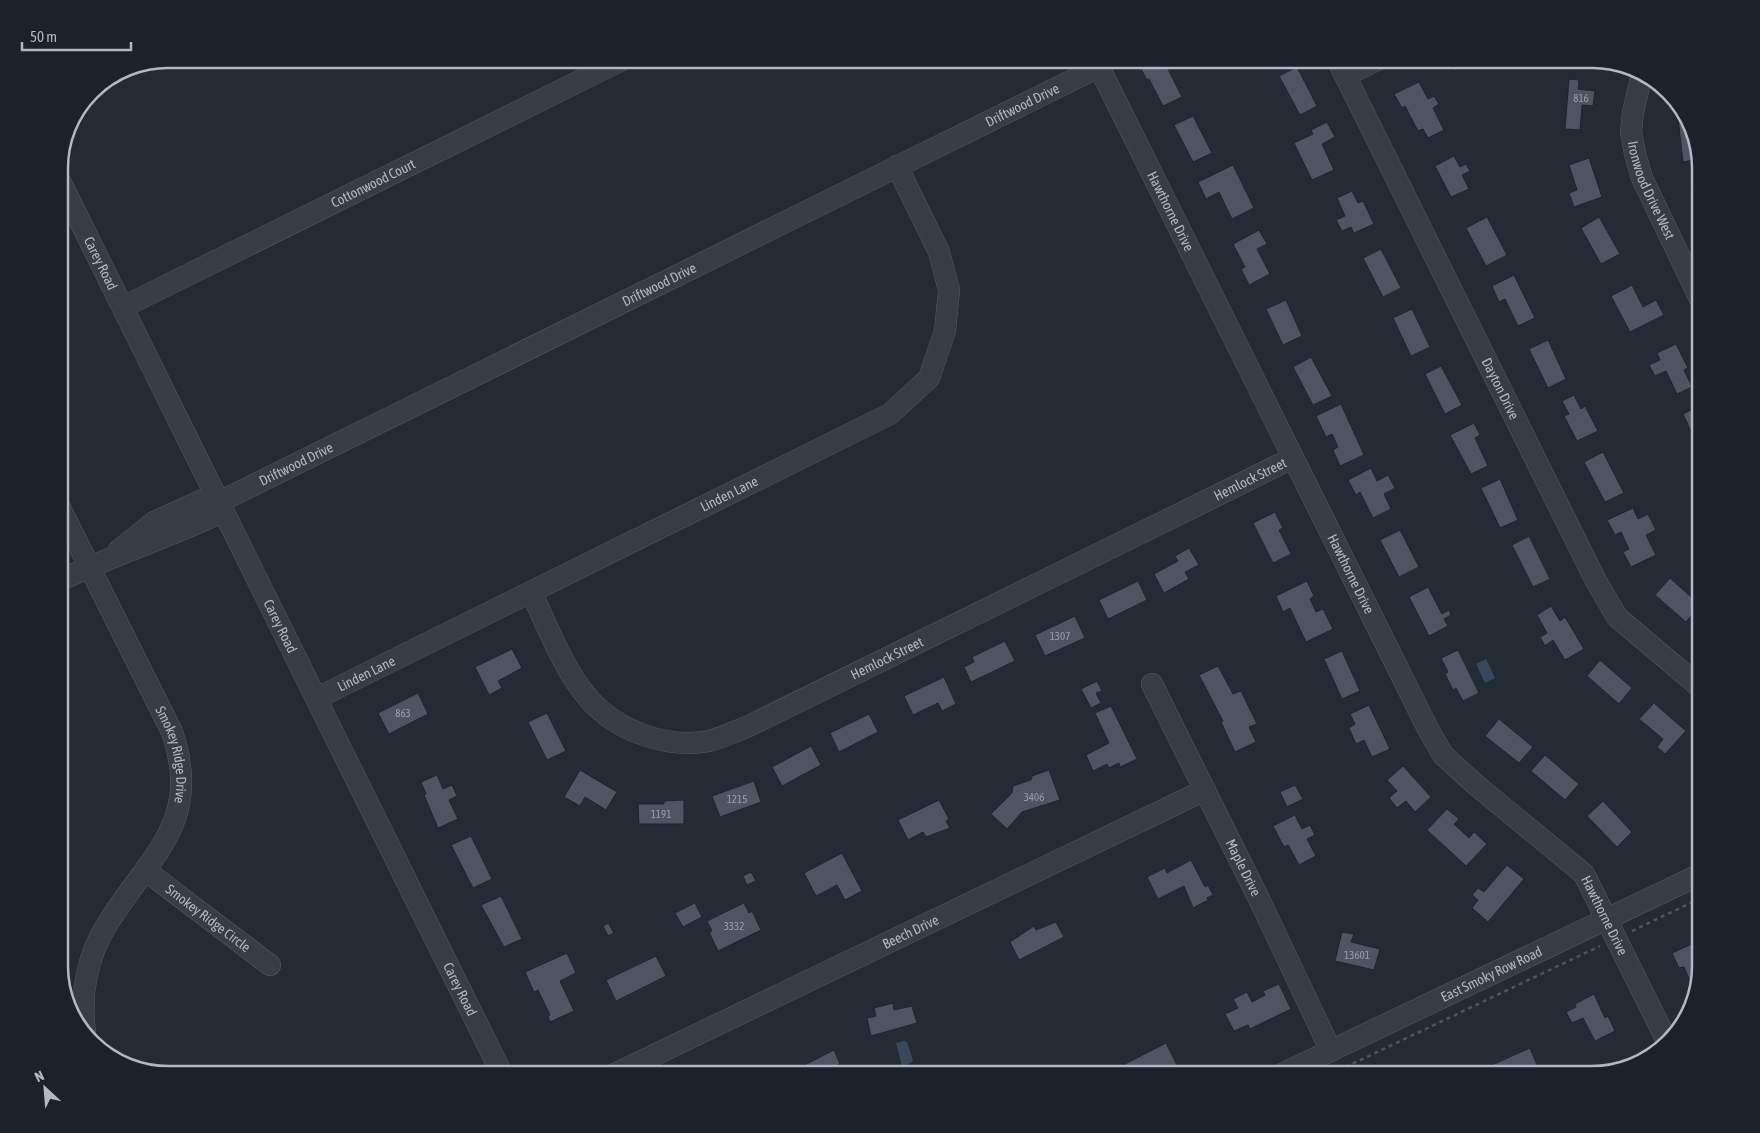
<svg xmlns="http://www.w3.org/2000/svg" width="1760" height="1133" font-family="'Asap Condensed',sans-serif">
	<style>
		.water { fill: #3a485c }
		.building { fill: #4c5561; stroke: #1e242d }
		.lines { fill: none; stroke-linecap: round; stroke-linejoin: round }
		.minor-casing { stroke: #545b64; stroke-width: 22 }
		.path { stroke: #4a585a; stroke-width: 2.5; stroke-dasharray: 4 4; stroke-linecap: butt }
		.minor { stroke: #373d46; stroke-width: 21 }
		.labels { text-anchor: middle; stroke-width: 4.5; stroke-linejoin: round; paint-order: stroke }
		.number-label { font-size: 11px; fill: #989faa }
		.street-label { font-size: 14px; fill: #b1b8c2; stroke: #1c222b }
		.rim { fill: none; stroke: #b1b8c2; stroke-width: 2.5 }
	</style>
	<rect width="100%" height="100%" fill="#232b35"/>
	<g class="water">
		<path d="M1486,659L1495,678L1485,683L1476,664Z"/>
		<path d="M904,1041L907,1042L913,1060L911,1063L902,1066L896,1043Z"/>
	</g>
	<g class="building">
		<path d="M1157,59H1163L1182,97L1163,106L1149,79L1147,80L1140,67Z"/>
		<path d="M1442,59H1466L1456,71Z"/>
		<path d="M1467,59H1479L1474,65Z"/>
		<path d="M1297,67L1317,106L1300,115L1279,76Z"/>
		<path d="M1569,79L1579,80L1578,89L1595,91L1593,106L1582,105L1580,130L1565,129Z"/>
		<path d="M1419,82L1428,99L1434,96L1439,104L1433,108L1444,130L1428,138L1423,129L1418,131L1405,106L1402,108L1394,94Z"/>
		<path d="M1193,116L1212,153L1193,162L1174,125Z"/>
		<path d="M1688,117L1699,159L1683,162L1678,118Z"/>
		<path d="M1327,122L1335,137L1322,144L1334,170L1312,180L1294,143L1313,134L1311,130Z"/>
		<path d="M1454,156L1460,167L1466,164L1470,171L1462,175L1469,189L1451,197L1435,166Z"/>
		<path d="M1589,158L1602,197L1574,207L1569,193L1577,190L1569,165Z"/>
		<path d="M1233,165L1254,208L1232,219L1219,192L1206,199L1198,182Z"/>
		<path d="M1701,181V209L1690,187Z"/>
		<path d="M1352,191L1358,203L1363,201L1374,224L1354,233L1351,227L1342,231L1336,220L1345,216L1337,198Z"/>
		<path d="M1487,217L1507,255L1486,266L1466,228Z"/>
		<path d="M1599,217L1620,254L1601,264L1581,228Z"/>
		<path d="M1259,230L1267,244L1257,249L1270,274L1249,285L1241,269L1245,267L1233,244Z"/>
		<path d="M1381,249L1401,288L1383,297L1363,258Z"/>
		<path d="M1514,275L1535,318L1518,326L1505,299L1499,302L1492,286Z"/>
		<path d="M1632,285L1643,307L1656,300L1664,315L1630,332L1611,296Z"/>
		<path d="M1286,300L1302,336L1283,345L1266,309Z"/>
		<path d="M1412,309L1430,347L1411,356L1393,318Z"/>
		<path d="M1548,340L1566,379L1548,388L1529,349Z"/>
		<path d="M1676,344L1688,368L1684,370L1692,387L1677,394L1666,371L1655,376L1649,365L1660,360L1657,353Z"/>
		<path d="M1311,357L1332,396L1313,405L1293,367Z"/>
		<path d="M1441,366L1462,405L1445,414L1425,374Z"/>
		<path d="M1574,395L1581,409L1585,406L1598,431L1577,441L1564,416L1569,414L1562,401Z"/>
		<path d="M1341,404L1364,455L1340,466L1333,450L1338,447L1332,434L1326,437L1316,416Z"/>
		<path d="M1701,405V453L1683,414Z"/>
		<path d="M1474,423L1480,435L1475,438L1488,466L1471,474L1450,435Z"/>
		<path d="M1603,452L1624,493L1605,502L1584,462Z"/>
		<path d="M1371,468L1377,481L1388,475L1395,488L1384,494L1391,509L1373,518L1360,492L1356,495L1348,480Z"/>
		<path d="M1500,479L1518,520L1500,528L1481,488Z"/>
		<path d="M1633,508L1638,519L1648,514L1656,530L1646,535L1656,555L1631,567L1623,552L1629,549L1621,532L1615,535L1607,520Z"/>
		<path d="M1275,512L1283,528L1279,530L1291,554L1273,563L1253,523Z"/>
		<path d="M1400,530L1419,567L1399,577L1380,540Z"/>
		<path d="M1529,536L1550,579L1533,587L1512,545Z"/>
		<path d="M1189,548L1199,565L1185,572L1189,579L1164,593L1154,574L1178,561L1175,556Z"/>
		<path d="M1670,578L1700,605L1686,622L1655,595Z"/>
		<path d="M1138,581L1147,600L1108,619L1099,600Z"/>
		<path d="M1307,581L1314,596L1310,599L1316,612L1323,609L1333,629L1306,642L1290,608L1283,612L1276,596Z"/>
		<path d="M1428,587L1442,614L1449,610L1451,615L1444,619L1448,626L1429,636L1409,597Z"/>
		<path d="M1551,606L1560,621L1565,617L1584,649L1565,660L1553,640L1545,646L1540,637L1547,633L1537,615Z"/>
		<path d="M1075,616L1085,638L1045,656L1035,635Z"/>
		<path d="M1005,641L1015,661L971,682L964,667L974,662L972,657Z"/>
		<path d="M512,649L522,668L498,681L502,688L489,695L475,667Z"/>
		<path d="M1458,650L1479,693L1463,701L1456,688L1453,690L1445,674L1448,672L1441,658Z"/>
		<path d="M1342,651L1360,691L1342,699L1324,659Z"/>
		<path d="M1600,660L1632,688L1619,704L1587,676Z"/>
		<path d="M1218,666L1233,694L1241,691L1257,724L1249,727L1256,742L1235,752L1221,722L1223,721L1199,675Z"/>
		<path d="M944,677L956,704L942,711L938,703L913,715L904,696Z"/>
		<path d="M1097,681L1102,691L1096,693L1101,703L1091,708L1081,689Z"/>
		<path d="M418,693L428,714L389,734L378,713Z"/>
		<path d="M1654,703L1686,731L1665,754L1657,747L1663,739L1639,719Z"/>
		<path d="M1369,705L1390,749L1372,757L1364,740L1356,744L1349,728L1355,724L1350,714Z"/>
		<path d="M1111,706L1137,759L1120,767L1119,763L1109,768L1107,764L1093,771L1086,755L1109,743L1095,713Z"/>
		<path d="M547,713L566,751L547,760L528,722Z"/>
		<path d="M869,714L878,732L839,752L830,733Z"/>
		<path d="M1499,719L1533,747L1519,763L1485,736Z"/>
		<path d="M811,746L821,765L782,786L772,767Z"/>
		<path d="M1545,755L1579,784L1565,800L1531,771Z"/>
		<path d="M1403,766L1431,797L1415,812L1406,801L1397,808L1389,798L1397,791L1387,780Z"/>
		<path d="M580,770L617,792L606,810L585,797L580,806L564,797Z"/>
		<path d="M1049,770L1060,800L1022,812L1007,829L991,814L1012,793L1013,786L1031,780L1032,776Z"/>
		<path d="M437,775L443,789L452,785L457,796L449,800L458,819L438,828L424,795L426,794L421,782Z"/>
		<path d="M754,781L761,802L720,817L712,796Z"/>
		<path d="M1295,785L1303,799L1287,807L1280,792Z"/>
		<path d="M684,800V824H639L638,804H664V801Z"/>
		<path d="M939,800L949,819L946,821L950,828L926,837L923,832L908,840L898,820Z"/>
		<path d="M1603,801L1632,832L1617,847L1587,816Z"/>
		<path d="M1447,809L1459,819L1454,824L1469,838L1474,832L1487,844L1466,866L1427,830Z"/>
		<path d="M1295,815L1302,829L1310,825L1315,835L1307,839L1316,856L1299,865L1288,845L1284,847L1273,826Z"/>
		<path d="M471,836L492,879L473,888L451,845Z"/>
		<path d="M842,853L862,891L845,900L837,885L816,896L804,873Z"/>
		<path d="M1191,860L1205,887L1208,885L1213,895L1207,898L1208,900L1193,908L1184,886L1158,899L1147,877L1165,868L1167,873Z"/>
		<path d="M1507,865L1524,879L1488,922L1472,908L1478,900L1472,895L1478,888L1484,892Z"/>
		<path d="M751,872L756,881L747,885L743,876Z"/>
		<path d="M501,896L522,939L504,947L481,905Z"/>
		<path d="M695,903L702,917L683,927L675,913Z"/>
		<path d="M744,903L749,913L752,911L761,930L718,951L709,932L712,931L707,921Z"/>
		<path d="M1056,922L1064,937L1019,960L1010,942L1034,926L1036,930Z"/>
		<path d="M608,923L614,933L608,936L603,926Z"/>
		<path d="M1342,932L1354,934L1351,942L1380,949L1374,970L1335,961Z"/>
		<path d="M1694,943L1701,958V966L1694,990L1684,967L1679,968L1672,953Z"/>
		<path d="M567,953L576,973L560,981L574,1011L550,1022L548,1016L550,1015L538,990L534,992L525,972Z"/>
		<path d="M656,956L666,976L616,1001L606,980Z"/>
		<path d="M1279,984L1291,1009L1250,1029L1248,1025L1234,1031L1225,1014L1238,1008L1233,999L1247,992L1252,1002L1265,995L1263,991Z"/>
		<path d="M1594,994L1605,1018L1608,1016L1615,1031L1595,1041L1583,1018L1572,1023L1566,1012L1576,1007L1575,1004Z"/>
		<path d="M893,1003L894,1010L912,1006L917,1023L871,1036L867,1018L876,1016L874,1008Z"/>
		<path d="M1166,1043L1177,1065L1158,1074H1131L1125,1064Z"/>
		<path d="M1530,1048L1537,1065L1516,1074H1488L1485,1068Z"/>
		<path d="M834,1050L840,1064L829,1069L831,1074H787Z"/>
	</g>
	<g class="lines">
		<g class="minor-casing">
			<g id="minor">
				<path id="s1" d="M1095,59L1428,729L1443,755L1476,785L1584,874L1667,1041"/>
				<path id="s2" d="M1337,59L1595,579L1617,617L1701,688"/>
				<path id="s3" d="M1642,74L1633,112L1631,132L1635,154L1642,178L1701,301"/>
				<path d="M1345,76L1379,59"/>
				<path id="s4" d="M59,179L502,1074"/>
				<path id="s5" d="M123,307L624,59"/>
				<path id="s6" d="M219,502L1099,67"/>
				<path id="s7" d="M59,506L172,732C203,822 150,855 108,923C87,955 80,995 85,1032"/>
				<path d="M119,550L154,522L216,494"/>
				<path d="M59,581C113,555 170,537 224,511"/>
				<path id="s8" d="M531,592C548,627 563,669 589,699C617,731 667,749 709,741C722,738 736,731 749,726L1293,458"/>
				<path id="s9" d="M1152,684L1260,901L1331,1051"/>
				<path id="s10" d="M317,698L890,414L929,378L945,331L949,290L939,252L897,166"/>
				<path id="s11" d="M146,871L270,965"/>
				<path id="s12" d="M615,1074L1205,790"/>
				<path id="s13" d="M1282,1074L1701,874"/>
			</g>
		</g>
		<g class="path">
			<path d="M1632,931L1701,898"/>
			<path d="M1331,1074L1600,946"/>
		</g>
		<use href="#minor" class="minor"/>
	</g>
	<g class="labels">
		<g class="number-label">
			<text x="1581" y="102">816</text>
			<text x="1060" y="640">1307</text>
			<text x="403" y="717">863</text>
			<text x="1034" y="801">3406</text>
			<text x="737" y="803">1215</text>
			<text x="661" y="818">1191</text>
			<text x="734" y="930">3332</text>
			<text x="1357" y="959">13601</text>
		</g>
		<g class="street-label">
			<text dy="5" stroke="none"><textPath href="#s6" startOffset="896">Driftwood Drive</textPath></text>
			<text dy="5" stroke="none"><textPath href="#s5" startOffset="279">Cottonwood Court</textPath></text>
			<text dy="5" stroke="none"><textPath href="#s3" startOffset="121">Ironwood Drive West</textPath></text>
			<text dy="5" stroke="none"><textPath href="#s1" startOffset="170">Hawthorne Drive</textPath></text>
			<text dy="5" stroke="none"><textPath href="#s4" startOffset="94">Carey Road</textPath></text>
			<text dy="5" stroke="none"><textPath href="#s6" startOffset="491">Driftwood Drive</textPath></text>
			<text dy="5" stroke="none"><textPath href="#s2" startOffset="368">Dayton Drive</textPath></text>
			<text dy="5" stroke="none"><textPath href="#s6" startOffset="86">Driftwood Drive</textPath></text>
			<text dy="5" stroke="none"><textPath href="#s8" startOffset="856">Hemlock Street</textPath></text>
			<text dy="5" stroke="none"><textPath href="#s10" startOffset="460">Linden Lane</textPath></text>
			<text dy="5" stroke="none"><textPath href="#s1" startOffset="575">Hawthorne Drive</textPath></text>
			<text dy="5" stroke="none"><textPath href="#s4" startOffset="499">Carey Road</textPath></text>
			<text dy="5" stroke="none"><textPath href="#s8" startOffset="451">Hemlock Street</textPath></text>
			<text dy="5" stroke="none"><textPath href="#s10" startOffset="55">Linden Lane</textPath></text>
			<text dy="5" stroke="none"><textPath href="#s7" startOffset="275">Smokey Ridge Drive</textPath></text>
			<text dy="5" stroke="none"><textPath href="#s9" startOffset="205">Maple Drive</textPath></text>
			<text dy="5" stroke="none"><textPath href="#s1" startOffset="1009">Hawthorne Drive</textPath></text>
			<text dy="5" stroke="none"><textPath href="#s11" startOffset="78">Smokey Ridge Circle</textPath></text>
			<text dy="5" stroke="none"><textPath href="#s12" startOffset="328">Beech Drive</textPath></text>
			<text dy="5" stroke="none"><textPath href="#s13" startOffset="232">East Smoky Row Road</textPath></text>
			<text dy="5" stroke="none"><textPath href="#s4" startOffset="904">Carey Road</textPath></text>
		</g>
	</g>
	<path d="M0 0H1760V1133H0ZM168 68H1592A100 100 0 0 1 1692 168V966A100 100 0 0 1 1592 1066H168A100 100 0 0 1 68 966V168A100 100 0 0 1 168 68Z" fill="#1c222b" fill-rule="evenodd"/>
	<path class="rim" d="M168 68H1592A100 100 0 0 1 1692 168V966A100 100 0 0 1 1592 1066H168A100 100 0 0 1 68 966V168A100 100 0 0 1 168 68Z"/>
	<g transform="translate(45 1088) rotate(334)" stroke="#1c222b" stroke-width="4" paint-order="stroke">
	<path d="M0-4L9 19L0 12L-9 19Z" fill="#b1b8c2"/>
	<text y="-8" font-size="14" font-weight="bold" text-anchor="middle" fill="#b1b8c2">N</text>
	</g>
	<path d="M22 42v8h109v-8" fill="none" stroke="#b1b8c2" stroke-width="2.5"/>
	<text x="30" y="42" font-size="15" fill="#b1b8c2" stroke="#1c222b" stroke-width="4" paint-order="stroke">50 m</text>
</svg>
